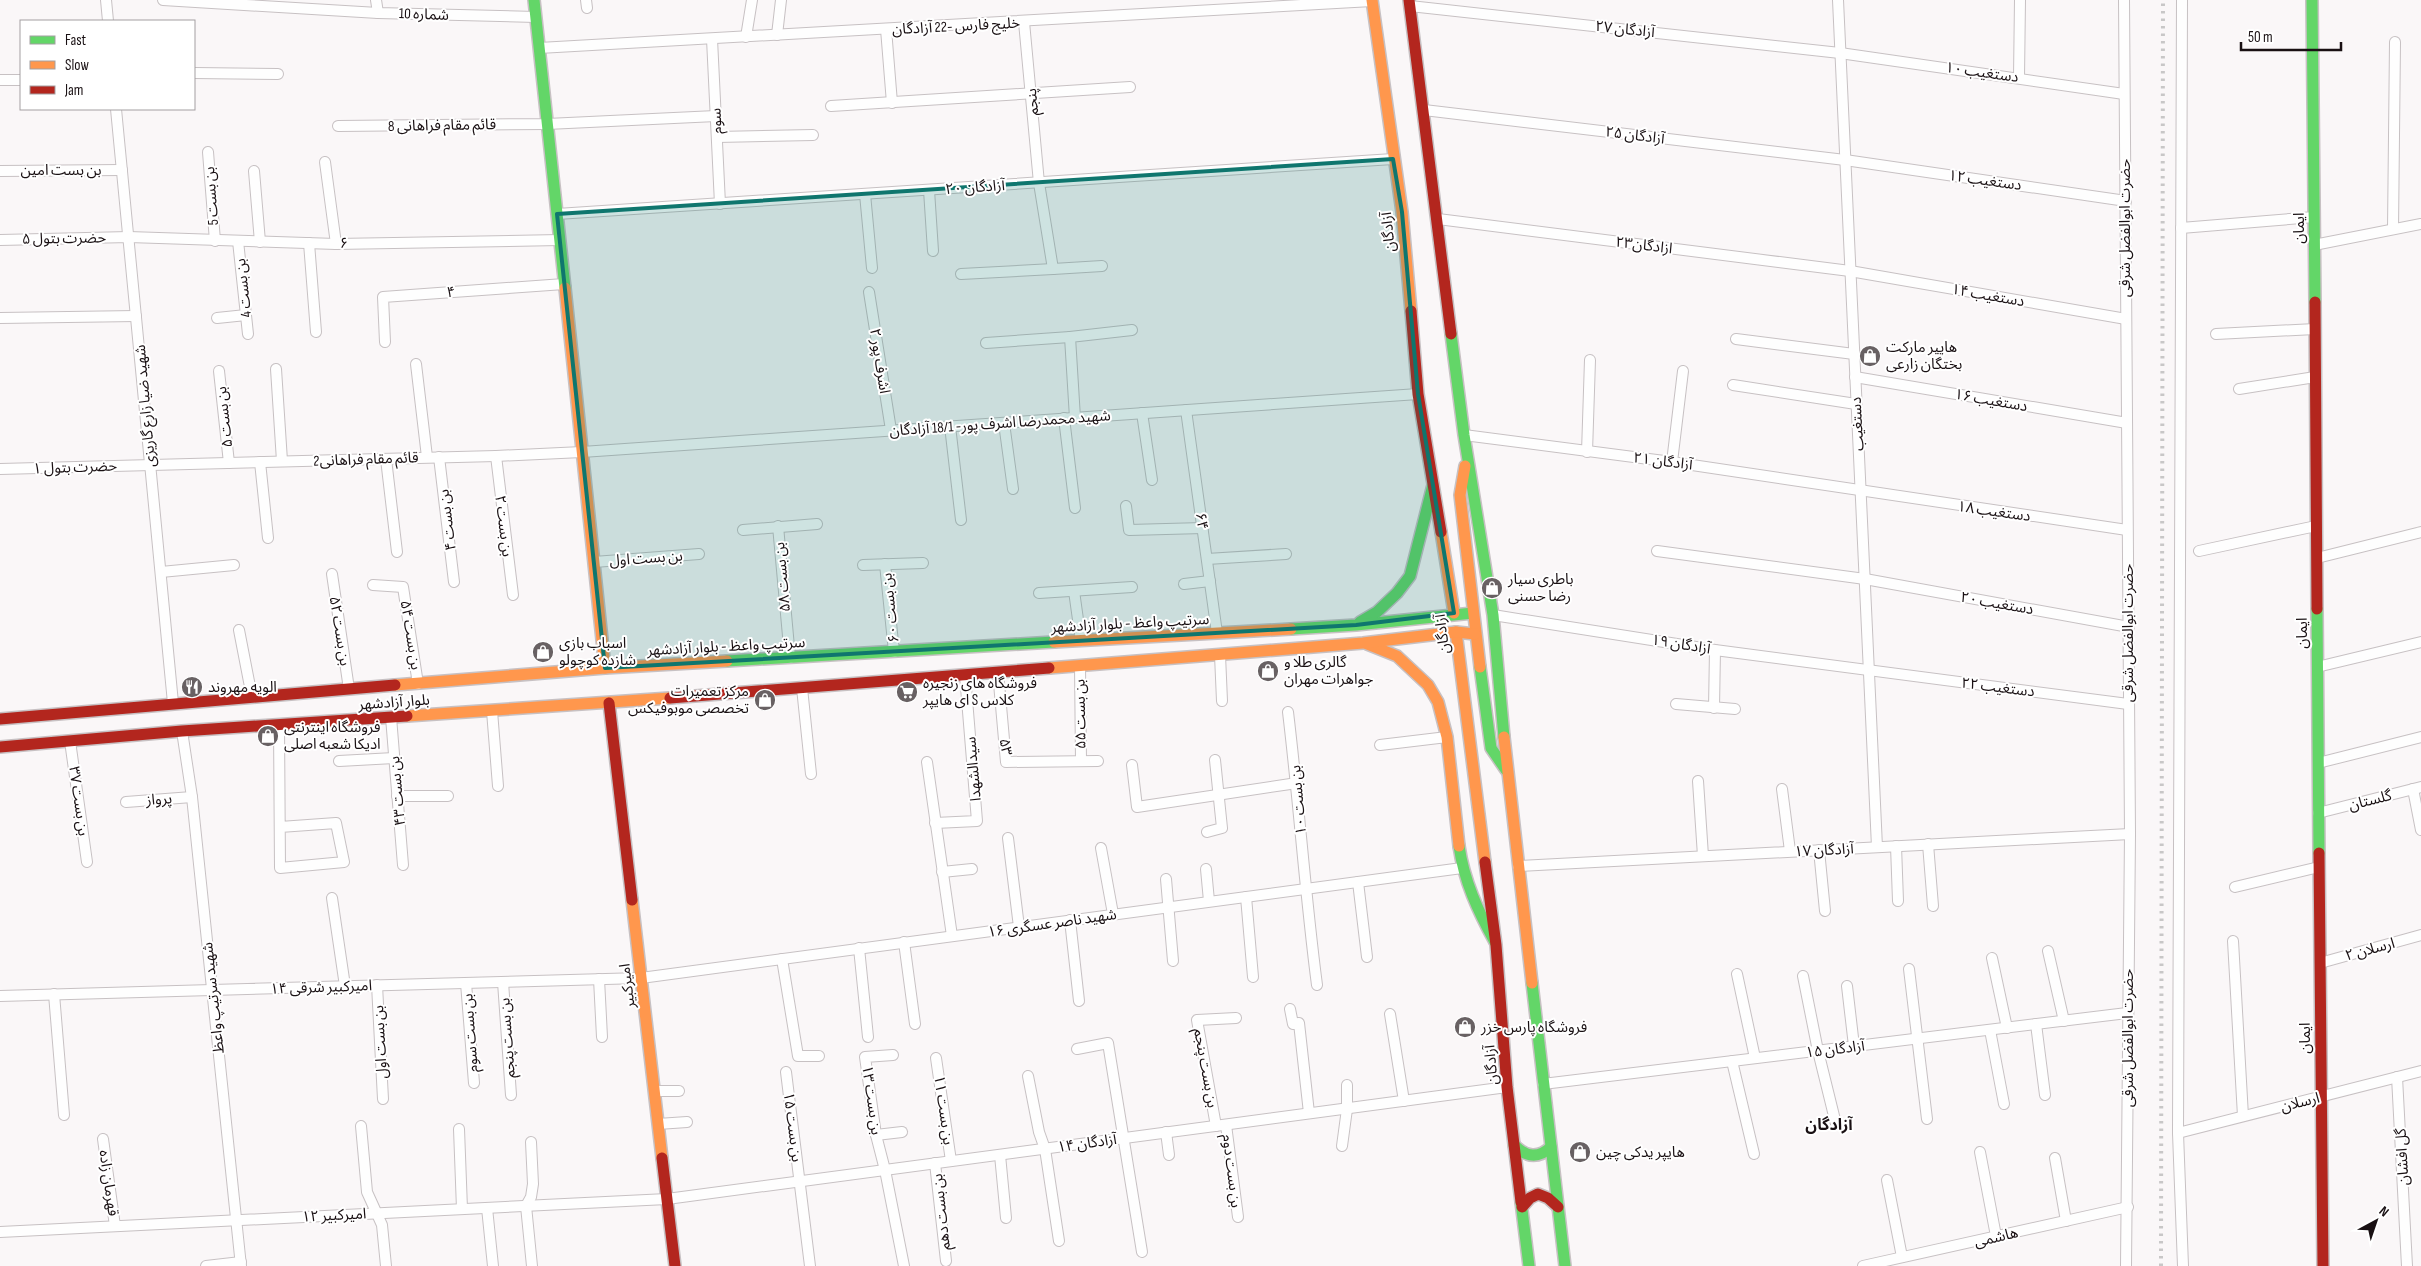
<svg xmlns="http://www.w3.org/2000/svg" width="2421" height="1266" font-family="'Sofia Sans Condensed','Noto Sans Arabic',sans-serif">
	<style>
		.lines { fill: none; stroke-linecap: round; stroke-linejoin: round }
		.street-casing { stroke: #c7c1c3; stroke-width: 12 }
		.fast-casing { stroke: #c7c1c3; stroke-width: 14 }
		.slow-casing { stroke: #c7c1c3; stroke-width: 14 }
		.jam-casing { stroke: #c7c1c3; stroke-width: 14 }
		.street { stroke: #fefefe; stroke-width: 10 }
		.fast { stroke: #63d668; stroke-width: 11 }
		.slow { stroke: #ff974d; stroke-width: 11 }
		.jam { stroke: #b3261e; stroke-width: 11 }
		.rail { stroke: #c8c7c7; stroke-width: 4; stroke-dasharray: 2.5 5; stroke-linecap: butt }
		.marked { fill: #0f766e; fill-opacity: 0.2; stroke: #0f766e; stroke-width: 4; stroke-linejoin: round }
		.labels { text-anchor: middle; stroke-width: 4; stroke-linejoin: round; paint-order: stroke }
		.street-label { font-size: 15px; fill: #191013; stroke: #fff }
		.poi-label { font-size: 15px; fill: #191013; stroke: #fff; text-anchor: start }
		.neighbourhood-label { font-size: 16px; font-weight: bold; fill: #191013; stroke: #fff }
	</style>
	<rect width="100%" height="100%" fill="#faf7f8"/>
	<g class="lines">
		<g class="street-casing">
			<g id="street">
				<path d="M106,0L108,21"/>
				<path d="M163,0L378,13L536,17"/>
				<path d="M376,0L378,13"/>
				<path d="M586,0L587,8"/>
				<path d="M1838,0L1877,847"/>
				<path d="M2124,0L2130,834L2126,1266"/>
				<path d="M2182,0L2178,1133L2183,1266"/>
				<path d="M1410,6L1840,53L2124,94"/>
				<path d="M1024,22L1039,183L1053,269L1102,266"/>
				<path d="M886,29L892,103"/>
				<path d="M777,35L781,0"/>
				<path d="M746,37L752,0"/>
				<path d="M712,39L720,204"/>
				<path d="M539,48L1372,1"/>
				<path d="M194,73L278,74"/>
				<path d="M2019,77L2020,0"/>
				<path d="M0,80H21"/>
				<path d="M831,106L1130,87"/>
				<path d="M116,109L173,703"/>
				<path d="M1424,110L1845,160L2126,201"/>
				<path d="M338,126L547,124L716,116"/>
				<path d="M717,137L813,135"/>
				<path d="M208,152L215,241"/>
				<path d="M325,162L336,244"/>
				<path d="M0,171L122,170"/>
				<path d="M254,171L260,242"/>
				<path d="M929,190L933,251"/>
				<path d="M865,194L872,268"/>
				<path d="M557,214L1393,159"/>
				<path d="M1438,219L1850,271L2126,319"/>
				<path d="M2181,228L2314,217"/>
				<path d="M2393,229L2395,42"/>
				<path d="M0,240L129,237L336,244L560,240"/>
				<path d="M238,241L248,334"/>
				<path d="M309,243L316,332"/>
				<path d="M2314,245L2421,224"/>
				<path d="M961,274L1053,269"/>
				<path d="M869,292L891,430"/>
				<path d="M0,318L136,316"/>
				<path d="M217,318L246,315"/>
				<path d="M2216,334L2315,329"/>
				<path d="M1736,339L1854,354"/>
				<path d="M385,342L383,297L564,284"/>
				<path d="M986,343L1070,337"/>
				<path d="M416,364L427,457"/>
				<path d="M276,369L282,461"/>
				<path d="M219,371L229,463"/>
				<path d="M1855,377L2127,423"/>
				<path d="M1733,385L1856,404"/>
				<path d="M2239,389L2315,377"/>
				<path d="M1186,410L1217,633"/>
				<path d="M1142,413L1152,480"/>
				<path d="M1064,418L1075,508"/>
				<path d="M1075,418L1070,337L1132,330"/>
				<path d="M1004,423L1013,489"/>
				<path d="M950,426L961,520"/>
				<path d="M1464,435L1672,462L2127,530"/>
				<path d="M1587,452L1590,360"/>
				<path d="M496,456L513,595"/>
				<path d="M439,457L454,582"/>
				<path d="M386,459L397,552"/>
				<path d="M260,462L268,538"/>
				<path d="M1672,462L1683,371"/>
				<path d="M0,469L496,456L582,452L1418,394"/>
				<path d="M1126,506L1129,530L1203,528"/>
				<path d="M778,526L790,658"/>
				<path d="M743,530L817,524"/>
				<path d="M1657,551L1865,579L2129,627"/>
				<path d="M2199,551L2316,526"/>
				<path d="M2317,558L2421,532"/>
				<path d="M1207,559L1286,554"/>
				<path d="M594,562L699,554"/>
				<path d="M885,564L894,652"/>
				<path d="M863,565L923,563"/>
				<path d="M161,572L234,565"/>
				<path d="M332,574L349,689"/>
				<path d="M1184,584L1210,581"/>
				<path d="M373,585L403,587L418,684"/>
				<path d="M1074,591L1081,641"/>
				<path d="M1039,593L1132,587"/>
				<path d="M1493,615L1715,650L2128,704"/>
				<path d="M239,630L252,697"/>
				<path d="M1220,655L1222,701"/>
				<path d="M1080,666L1081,761"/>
				<path d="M2317,667L2421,642"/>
				<path d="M998,672L1006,762L1098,761"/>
				<path d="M802,688L811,774"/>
				<path d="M1676,704L1735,709"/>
				<path d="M1714,708L1715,650"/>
				<path d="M492,711L498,786"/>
				<path d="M1288,712C1299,803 1305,894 1317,985"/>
				<path d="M391,717L403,865"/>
				<path d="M279,725L280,868L344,862L336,823L280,827"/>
				<path d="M182,731L192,797L241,1266"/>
				<path d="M70,741L87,862"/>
				<path d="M1380,745L1447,737"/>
				<path d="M339,761L394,758"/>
				<path d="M927,762L952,936"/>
				<path d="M2318,763L2421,737"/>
				<path d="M1132,765L1137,807L1297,783"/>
				<path d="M1698,781L1703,856"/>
				<path d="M1782,789L1790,851"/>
				<path d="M2413,789L2421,830"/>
				<path d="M397,796H448"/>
				<path d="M126,802L192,797"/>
				<path d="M2318,813L2421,787"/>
				<path d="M935,823L977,821L965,675"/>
				<path d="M1207,832L1222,828L1215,760"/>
				<path d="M1008,838L1019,927"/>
				<path d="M1928,844L1933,906"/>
				<path d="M1896,846L1898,901"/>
				<path d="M1101,848L1113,914"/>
				<path d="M1819,850L1825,911"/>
				<path d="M1518,866L2130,834"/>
				<path d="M1206,869L1209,901"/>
				<path d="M942,872L972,869"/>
				<path d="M1166,879L1173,961"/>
				<path d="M1358,882L1367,957"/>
				<path d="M2235,887L2319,867"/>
				<path d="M1246,897L1253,977"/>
				<path d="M332,898L345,986"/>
				<path d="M1070,920L1079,1001"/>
				<path d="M2233,941L2243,1116"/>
				<path d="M904,942L915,1024"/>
				<path d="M859,948L868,1037"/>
				<path d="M2048,951L2064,1021"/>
				<path d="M1992,958L2007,1028"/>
				<path d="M782,959L798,1056H819"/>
				<path d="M2320,963L2421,935"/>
				<path d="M1909,969L1927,1119"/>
				<path d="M1737,974L1755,1058"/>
				<path d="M1803,976L1818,1051L1836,1124"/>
				<path d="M599,979L602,1037"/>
				<path d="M503,982L511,1095"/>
				<path d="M466,983L474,1083"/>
				<path d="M377,985L383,1099"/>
				<path d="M1847,986L1854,1046"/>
				<path d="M54,994L64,1115"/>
				<path d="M0,996L641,978L1462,868"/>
				<path d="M1290,1009L1293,1024L1299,1023L1309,1113"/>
				<path d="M1390,1014L1404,1101"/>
				<path d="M2036,1024L2045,1095"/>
				<path d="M1990,1030L2004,1104"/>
				<path d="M1077,1049L1108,1043L1142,1252"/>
				<path d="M893,1055L865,1057L876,1135L885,1170L904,1266"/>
				<path d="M936,1058L951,1161"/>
				<path d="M1732,1061L1754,1154"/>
				<path d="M786,1072L810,1266"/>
				<path d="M1028,1076L1039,1132L1045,1149L1059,1241"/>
				<path d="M2397,1077L2407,1266"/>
				<path d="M1543,1084L2127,1013"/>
				<path d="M654,1091H679"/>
				<path d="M658,1124L687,1122"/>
				<path d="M1226,1125L1238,1217"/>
				<path d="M361,1126L367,1192L382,1225L386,1266"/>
				<path d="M1216,1126L1197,1020L1236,1018"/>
				<path d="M459,1129L462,1209"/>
				<path d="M1166,1132L1169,1155"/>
				<path d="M2178,1133L2421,1071"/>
				<path d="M876,1135L902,1132"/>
				<path d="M103,1139L115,1226"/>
				<path d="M531,1142L533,1184L531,1197L526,1206L532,1266"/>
				<path d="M1342,1146L1347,1109V1085"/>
				<path d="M1980,1152L1996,1236"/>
				<path d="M1000,1155L1006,1218"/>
				<path d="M2055,1158L2066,1221"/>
				<path d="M935,1163L946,1261"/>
				<path d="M1887,1180L1902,1257"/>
				<path d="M487,1208L493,1266"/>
				<path d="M0,1232L667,1199L1507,1087"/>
				<path d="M206,1266L241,1262"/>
				<path d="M1863,1266L2128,1207"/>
			</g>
		</g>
		<g class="fast-casing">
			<g id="fast">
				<path d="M534,0L565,288"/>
				<path d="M2312,0L2315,302"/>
				<path d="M1451,334L1464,435L1493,615L1504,737"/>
				<path d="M2317,609L2319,853"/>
				<path d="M1360,622L1377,612L1397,593L1410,576L1433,485"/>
				<path d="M1291,629L1356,625L1473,613"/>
				<path d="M727,661L1054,642"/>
				<path d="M1480,667L1491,748L1506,770"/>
				<path d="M1459,846C1464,881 1478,911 1495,942"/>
				<path d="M1532,983L1565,1266"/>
				<path d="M1514,1145C1526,1157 1538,1159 1551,1147"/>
				<path d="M1521,1202L1529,1266"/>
			</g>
		</g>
		<g class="slow-casing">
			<g id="slow">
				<path d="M1372,0L1402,212L1411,311"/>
				<path d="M565,288L605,668"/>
				<path d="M1465,466L1460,495L1480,667"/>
				<path d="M1441,532L1454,613"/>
				<path d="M1456,632L1485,862"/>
				<path d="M1054,642L1291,629"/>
				<path d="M1367,644L1397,656L1428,685L1438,702L1447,737L1459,846"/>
				<path d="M1049,668L1363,643L1456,632L1475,634"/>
				<path d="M395,685L605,668L727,661"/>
				<path d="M407,716L670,698"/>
				<path d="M1504,737L1532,983"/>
				<path d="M632,900L662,1158"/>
			</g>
		</g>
		<g class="jam-casing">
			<g id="jam">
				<path d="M1409,0L1451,334"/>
				<path d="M2315,302L2317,609"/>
				<path d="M1411,311L1418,394L1441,532"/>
				<path d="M670,698L1049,668"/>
				<path d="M609,703L632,900"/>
				<path d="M0,719L395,685"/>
				<path d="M0,747L182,731L407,716"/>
				<path d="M2319,853L2323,1266"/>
				<path d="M1485,862L1496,945L1507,1087L1521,1202"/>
				<path d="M662,1158L675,1266"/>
				<path d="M1522,1207L1530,1198L1538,1194L1548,1198L1558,1207"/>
			</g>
		</g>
		<use href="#street" class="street"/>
		<use href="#fast" class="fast"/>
		<use href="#slow" class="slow"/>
		<use href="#jam" class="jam"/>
		<path class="rail" d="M2161,1266L2163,0"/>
	</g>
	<path class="marked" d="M1393,159L1402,212L1418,394L1454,613L1356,625L605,668L557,214Z"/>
	<defs>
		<g id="shop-disc" transform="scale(1.125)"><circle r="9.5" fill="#686163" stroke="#fff"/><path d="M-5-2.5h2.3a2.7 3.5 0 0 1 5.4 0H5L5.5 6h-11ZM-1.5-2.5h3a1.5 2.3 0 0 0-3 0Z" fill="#fff"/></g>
		<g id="restaurant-disc" transform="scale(1.125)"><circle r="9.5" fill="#686163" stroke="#fff"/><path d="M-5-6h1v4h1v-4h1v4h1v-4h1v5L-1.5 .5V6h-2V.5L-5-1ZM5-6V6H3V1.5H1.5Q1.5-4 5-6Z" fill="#fff"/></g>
		<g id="supermarket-disc" transform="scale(1.125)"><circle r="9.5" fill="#686163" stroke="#fff"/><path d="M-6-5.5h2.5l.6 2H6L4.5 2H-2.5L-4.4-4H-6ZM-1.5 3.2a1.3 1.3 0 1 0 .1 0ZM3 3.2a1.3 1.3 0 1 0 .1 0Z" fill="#fff"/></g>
	</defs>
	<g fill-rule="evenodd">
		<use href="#shop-disc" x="1870" y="356"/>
		<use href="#shop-disc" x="1492" y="588"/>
		<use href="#shop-disc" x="543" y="652"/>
		<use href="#shop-disc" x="1268" y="671"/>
		<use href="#restaurant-disc" x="192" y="687"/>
		<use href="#supermarket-disc" x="907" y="692"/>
		<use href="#shop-disc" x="765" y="700"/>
		<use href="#shop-disc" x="268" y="736"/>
		<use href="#shop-disc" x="1465" y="1027"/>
		<use href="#shop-disc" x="1580" y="1152"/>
	</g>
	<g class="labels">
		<g class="street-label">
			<text transform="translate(424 14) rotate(2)" y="5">شماره 10</text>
			<text transform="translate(956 26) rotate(-3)" y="5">خلیج فارس -22 آزادگان</text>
			<text transform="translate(1625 29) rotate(6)" y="5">۲۷ آزادگان</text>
			<text transform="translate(1982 72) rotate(8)" y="5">دستغیب ۱۰</text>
			<text transform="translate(1032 102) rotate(-95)" y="5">پنجم</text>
			<text transform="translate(716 121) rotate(-93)" y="5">سوم</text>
			<text transform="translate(442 125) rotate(-1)" y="5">8 قائم مقام فراهانی</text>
			<text transform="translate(1635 135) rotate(7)" y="5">۲۵ آزادگان</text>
			<text x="61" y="175">بن بست امین</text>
			<text transform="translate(1985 180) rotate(8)" y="5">دستغیب ۱۲</text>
			<text transform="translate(975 187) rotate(-4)" y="5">۲۰ آزادگان</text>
			<text transform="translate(211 196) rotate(-94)" y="5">بن بست 5</text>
			<text transform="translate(2125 228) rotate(-90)" y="5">حضرت ابوالفضل شرقی</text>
			<text transform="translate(2299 228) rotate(-90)" y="5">ایمان</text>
			<text transform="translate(1388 232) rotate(-96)" y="5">آزادگان</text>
			<text transform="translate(64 238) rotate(-1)" y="5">حضرت بتول ۵</text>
			<text transform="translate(344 243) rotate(-1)" y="5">۶</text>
			<text transform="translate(1644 245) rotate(7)" y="5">۲۳ازادگان</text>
			<text transform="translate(243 288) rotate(-96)" y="5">بن بست 4</text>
			<text transform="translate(451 292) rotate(-4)" y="5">۴</text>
			<text transform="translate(1988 295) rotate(10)" y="5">دستغیب ۱۴</text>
			<text transform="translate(880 361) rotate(81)" y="5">۲ اشرف پور</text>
			<text transform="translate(1991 400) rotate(10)" y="5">دستغیب ۱۶</text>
			<text transform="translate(145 406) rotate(-95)" y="5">شهید ضیا زارع گاریزی</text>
			<text transform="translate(224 417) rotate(-96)" y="5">بن بست ۵</text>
			<text transform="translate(1000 423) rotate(-4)" y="5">شهید محمدرضا اشرف پور- 18/1 آزادگان</text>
			<text transform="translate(1857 424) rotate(-93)" y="5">دستغیب</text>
			<text transform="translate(366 459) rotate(-2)" y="5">2قائم مقام فراهانی</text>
			<text transform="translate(1663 461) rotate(7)" y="5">۲۱ آزادگان</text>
			<text transform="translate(75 467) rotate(-2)" y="5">حضرت بتول ۱</text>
			<text transform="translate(1994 511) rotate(8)" y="5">دستغیب ۱۸</text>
			<text transform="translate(447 520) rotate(-97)" y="5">بن بست ۴</text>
			<text transform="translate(1202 521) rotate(82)" y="5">۶۴</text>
			<text transform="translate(504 526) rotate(83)" y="5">بن بست ۲</text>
			<text transform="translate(646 558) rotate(-4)" y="5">بن بست اول</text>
			<text transform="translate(782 577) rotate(-95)" y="5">بن بست ۵۸</text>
			<text transform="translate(1997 603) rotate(10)" y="5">دستغیب ۲۰</text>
			<text transform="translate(890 608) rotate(-96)" y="5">بن بست ۶۰</text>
			<text transform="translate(1130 623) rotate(-3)" y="5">سرتیپ واعظ - بلوار آزادشهر</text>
			<text transform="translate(340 631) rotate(81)" y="5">بن بست ۵۲</text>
			<text transform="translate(2128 633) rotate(-90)" y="5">حضرت ابوالفضل شرقی</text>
			<text transform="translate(2302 633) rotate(-90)" y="5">ایمان</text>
			<text transform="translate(1442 634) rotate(-97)" y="5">آزادگان</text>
			<text transform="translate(411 635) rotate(81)" y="5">بن بست ۵۴</text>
			<text transform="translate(1681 644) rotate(9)" y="5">۱۹ آزادگان</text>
			<text transform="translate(726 646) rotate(-3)" y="5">سرتیپ واعظ - بلوار آزادشهر</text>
			<text transform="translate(1998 687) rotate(7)" y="5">دستغیب ۲۲</text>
			<text transform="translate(394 702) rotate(-4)" y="5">بلوار آزادشهر</text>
			<text transform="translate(1080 714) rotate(-91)" y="5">بن بست ۵۵</text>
			<text transform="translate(1006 747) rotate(80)" y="5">۵۳</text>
			<text transform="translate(973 769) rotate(-95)" y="5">سیدالشهدا</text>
			<text transform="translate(397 791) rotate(-95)" y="5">بن بست ۴۳</text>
			<text transform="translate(159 799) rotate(-4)" y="5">پرواز</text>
			<text transform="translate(1298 800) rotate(-95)" y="5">بن بست ۱۰</text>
			<text transform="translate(2370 800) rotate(-14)" y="5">گلستان</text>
			<text transform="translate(79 801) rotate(82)" y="5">بن بست ۳۷</text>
			<text transform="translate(1824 850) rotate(-3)" y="5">۱۷ آزادگان</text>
			<text transform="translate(1052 923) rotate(-8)" y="5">۱۶ شهید ناصر عسگری</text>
			<text transform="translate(2370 949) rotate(-15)" y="5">ارسلان ۲</text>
			<text transform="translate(627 986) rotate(-97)" y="5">امیرکبیر</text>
			<text transform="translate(321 987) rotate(-2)" y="5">۱۴ امیرکبیر شرقی</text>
			<text transform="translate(213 998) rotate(-96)" y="5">شهید سرتیپ واعظ</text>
			<text transform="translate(470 1033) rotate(-94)" y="5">بن بست سوم</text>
			<text transform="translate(507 1038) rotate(-94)" y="5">بن بست پنجم</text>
			<text transform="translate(2128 1038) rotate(-90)" y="5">حضرت ابوالفضل شرقی</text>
			<text transform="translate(2305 1038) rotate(-90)" y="5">ایمان</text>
			<text transform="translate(380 1042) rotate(-93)" y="5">بن بست اول</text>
			<text transform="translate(1835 1049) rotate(-7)" y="5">۱۵ آزادگان</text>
			<text transform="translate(1491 1065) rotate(-95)" y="5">آزادگان</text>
			<text transform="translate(1206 1068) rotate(80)" y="5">بن بست پنجم</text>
			<text transform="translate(872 1100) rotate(82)" y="5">بن بست ۱۳</text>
			<text transform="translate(2300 1102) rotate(-14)" y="5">ارسلان</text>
			<text transform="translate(944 1110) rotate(82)" y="5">بن بست ۱۱</text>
			<text transform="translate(793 1127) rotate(83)" y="5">بن بست ۱۵</text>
			<text transform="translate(1087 1143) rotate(-8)" y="5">۱۴ آزادگان</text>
			<text transform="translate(2402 1157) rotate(-93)" y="5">گل افشان</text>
			<text transform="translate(1232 1171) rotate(83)" y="5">بن بست دوم</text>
			<text transform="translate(109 1183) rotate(82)" y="5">قهرمان زاده</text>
			<text transform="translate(941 1212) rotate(-96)" y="5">بن بست دهم</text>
			<text transform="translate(334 1215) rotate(-3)" y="5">امیرکبیر ۱۲</text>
			<text transform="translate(1996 1237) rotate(-13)" y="5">هاشمی</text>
		</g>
		<g class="poi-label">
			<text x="1886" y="352">هاپیر مارکت<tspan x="1886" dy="17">بختگان زارعی</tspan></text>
			<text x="1508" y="584">باطری سیار<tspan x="1508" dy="17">رضا حسنی</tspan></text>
			<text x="559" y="648">اسباب بازی<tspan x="559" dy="17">شازده کوچولو</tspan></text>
			<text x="1284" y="667">گالری طلا و<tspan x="1284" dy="17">جواهرات مهران</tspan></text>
			<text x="923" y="688">فروشگاه های زنجیره<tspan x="923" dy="17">ای هایپر S کلاس</tspan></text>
			<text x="208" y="692">الویه مهروند</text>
			<text x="749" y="696" text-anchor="end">مرکز تعمیرات<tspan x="749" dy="17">تخصصی موبوفیکس</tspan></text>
			<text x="284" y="732">فروشگاه اینترنتی<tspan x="284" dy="17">ادیکا شعبه اصلی</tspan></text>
			<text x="1481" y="1032">فروشگاه پارس خزر</text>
			<text x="1596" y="1157">هایپر یدکی چین</text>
		</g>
		<g class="neighbourhood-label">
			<text x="1829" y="1130">آزادگان</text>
		</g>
	</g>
	<rect x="20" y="20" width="175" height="90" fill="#ffffff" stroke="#a39fa1"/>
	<rect x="30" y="36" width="25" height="8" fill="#63d668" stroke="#a39fa1"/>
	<text x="65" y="45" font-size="15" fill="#191013">Fast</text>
	<rect x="30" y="61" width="25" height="8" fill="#ff974d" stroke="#a39fa1"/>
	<text x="65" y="70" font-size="15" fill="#191013">Slow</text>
	<rect x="30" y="86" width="25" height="8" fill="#b3261e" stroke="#a39fa1"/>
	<text x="65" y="95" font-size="15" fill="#191013">Jam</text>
	<g transform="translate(2376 1221) rotate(40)" stroke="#ffffff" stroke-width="4" paint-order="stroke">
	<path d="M0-4L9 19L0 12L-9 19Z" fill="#191013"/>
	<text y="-8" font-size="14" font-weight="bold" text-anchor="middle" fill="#191013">N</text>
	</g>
	<path d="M2241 42v8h100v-8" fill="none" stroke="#191013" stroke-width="2.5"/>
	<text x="2248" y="42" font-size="15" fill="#191013" stroke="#ffffff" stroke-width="4" paint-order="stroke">50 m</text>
</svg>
